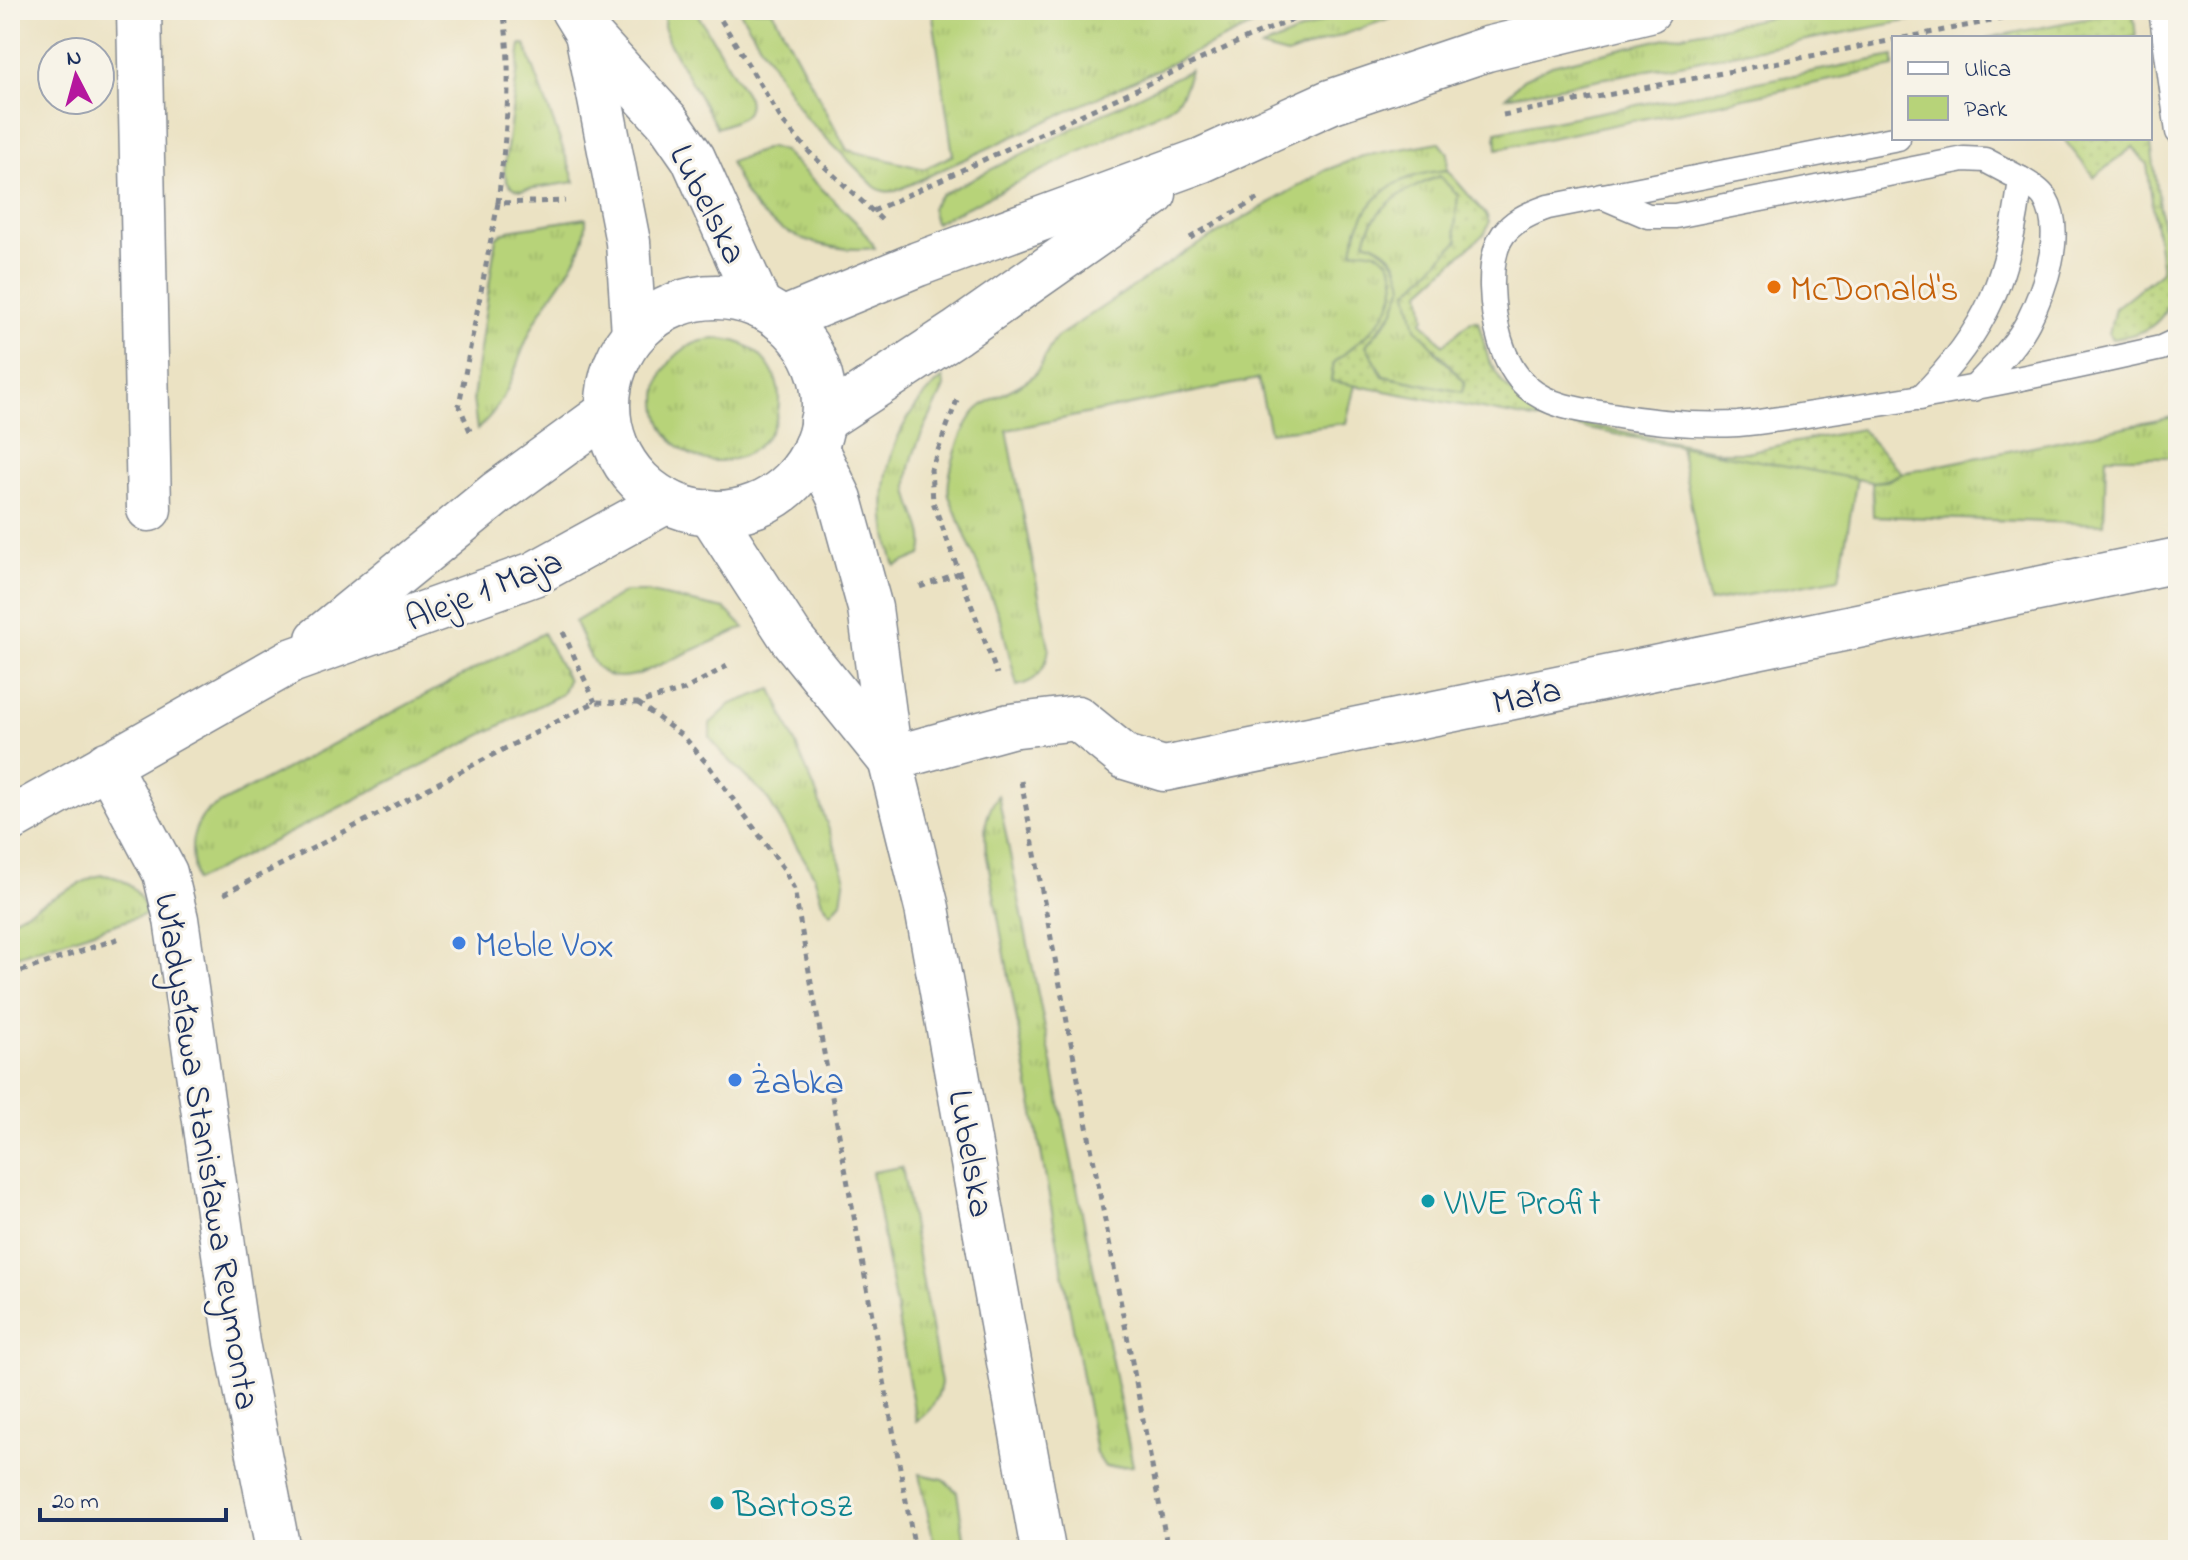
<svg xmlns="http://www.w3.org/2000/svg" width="2188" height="1560" font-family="'Indie Flower',sans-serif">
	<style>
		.grass { fill: url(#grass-tufts); stroke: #69816c; stroke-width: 2 }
		.park { fill: #b7d379; stroke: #69816c; stroke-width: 2 }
		.garden { fill: url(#garden-dots); stroke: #69816c; stroke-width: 2; fill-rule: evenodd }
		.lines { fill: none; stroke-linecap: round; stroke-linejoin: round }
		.service-casing { stroke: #838890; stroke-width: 27 }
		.minor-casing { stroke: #838890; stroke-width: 47 }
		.tertiary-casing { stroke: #838890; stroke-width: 47 }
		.primary-casing { stroke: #838890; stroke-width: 47 }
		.path { stroke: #838890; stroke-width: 5; stroke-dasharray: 6 6; stroke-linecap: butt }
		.service { stroke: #fff; stroke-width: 24 }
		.minor { stroke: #fff; stroke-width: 44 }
		.tertiary { stroke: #fff; stroke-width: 44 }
		.primary { stroke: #fff; stroke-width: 44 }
		.food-dot { fill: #e8710a; stroke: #f7f3e8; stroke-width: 3 }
		.shop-dot { fill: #3f7fe0; stroke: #f7f3e8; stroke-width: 3 }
		.culture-dot { fill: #0f9aa8; stroke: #f7f3e8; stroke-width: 3 }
		.labels { text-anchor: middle; stroke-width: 6; stroke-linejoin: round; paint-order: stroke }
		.street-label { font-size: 36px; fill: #1b2f5e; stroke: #f7f3e8 }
		.food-label { font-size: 36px; fill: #c56008; stroke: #f7f3e8; text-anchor: start }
		.shop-label { font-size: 36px; fill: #366cbe; stroke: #f7f3e8; text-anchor: start }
		.culture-label { font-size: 36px; fill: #0d838f; stroke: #f7f3e8; text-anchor: start }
	</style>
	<defs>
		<pattern id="grass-tufts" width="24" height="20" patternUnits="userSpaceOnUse" patternTransform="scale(2)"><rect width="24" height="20" fill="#b7d379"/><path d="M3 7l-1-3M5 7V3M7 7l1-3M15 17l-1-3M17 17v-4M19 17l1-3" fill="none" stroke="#9db56b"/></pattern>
		<pattern id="garden-dots" width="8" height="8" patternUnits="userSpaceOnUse" patternTransform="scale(2)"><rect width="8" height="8" fill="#b7d379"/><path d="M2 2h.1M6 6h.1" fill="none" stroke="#9db56b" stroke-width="1.8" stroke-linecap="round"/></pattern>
	</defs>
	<rect width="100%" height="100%" fill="#f7f3e8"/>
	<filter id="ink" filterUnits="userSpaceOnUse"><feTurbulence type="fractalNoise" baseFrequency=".0125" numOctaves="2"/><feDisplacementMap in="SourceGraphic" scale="16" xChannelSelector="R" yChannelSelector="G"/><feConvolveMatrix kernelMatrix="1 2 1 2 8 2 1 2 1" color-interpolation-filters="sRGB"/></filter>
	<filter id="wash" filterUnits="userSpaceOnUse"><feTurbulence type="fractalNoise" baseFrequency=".006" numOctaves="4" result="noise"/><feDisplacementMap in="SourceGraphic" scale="32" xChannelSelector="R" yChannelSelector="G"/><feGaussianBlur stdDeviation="1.8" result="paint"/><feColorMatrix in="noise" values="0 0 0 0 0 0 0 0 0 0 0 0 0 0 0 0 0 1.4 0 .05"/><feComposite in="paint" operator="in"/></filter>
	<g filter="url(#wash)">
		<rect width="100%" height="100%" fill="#ebe2c3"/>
		<g class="grass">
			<path d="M665,10H695L748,98C753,119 733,121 717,128L668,41L664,26Z"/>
			<path d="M739,10H772L847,150L924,169L953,155L932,10H1286L896,191C887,192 882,192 875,187L804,116Z"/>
			<path d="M1349,10H1412L1287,55L1261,48Z"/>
			<path d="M1805,10H1964L1506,97L1523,79L1552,65L1666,38Z"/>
			<path d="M521,44H525L575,182L521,190C510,188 506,182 504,171Z"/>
			<path d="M1894,56V67L1497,149L1496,132Z"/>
			<path d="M1190,70C1186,88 1182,99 1167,109L935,223L931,208L940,195Z"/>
			<path d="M1439,142L1448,153L1447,170C1399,175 1370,192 1354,238C1364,245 1379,251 1387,259C1391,263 1394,271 1394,276C1399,315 1360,341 1334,362L1331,380L1355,385L1346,423L1270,432L1258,379L1007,430L1049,647C1047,668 1038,682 1017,686L1001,621L949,496C945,475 963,419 982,406C996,395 1024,386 1035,374C1044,363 1047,348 1057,337L1186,252L1326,170L1363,156Z"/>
			<path d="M770,147L783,151L860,226L875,248C831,253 778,238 750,201C742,190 736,175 730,162Z"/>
			<path d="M1439,176L1458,195L1455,230L1458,241L1408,292L1435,351L1465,382L1462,392L1383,376L1366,345C1375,334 1388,322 1394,310C1407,278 1401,251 1365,241C1376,202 1404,191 1439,176Z"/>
			<path d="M586,218C588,256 552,289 535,322C512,365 517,391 477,430L473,399L496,237L509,230Z"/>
			<circle cx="718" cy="400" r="61"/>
			<path d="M943,378L944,387C931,419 907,453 908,488C910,511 930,532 921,555L895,566C872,497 886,426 943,378Z"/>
			<path d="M2178,416V457H2106L2104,524L1873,516L1872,482L1887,481L1902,473Z"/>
			<path d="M625,592H646L725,609L744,628L639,674C593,687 592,657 575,622Z"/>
			<path d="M543,633L568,680L562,694L195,881C192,851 186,835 208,810Z"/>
			<path d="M772,689L816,792L845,876L841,902L831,913L822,902L814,875L765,795L721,752L710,737V724L731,704Z"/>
			<path d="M998,795L1133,1466L1105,1467L1096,1453L986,851C984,828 985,814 998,795Z"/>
			<path d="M103,875C126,877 141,892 147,914L10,958V920L93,877Z"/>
			<path d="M902,1167L941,1383C938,1401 930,1412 916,1421L872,1172Z"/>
			<path d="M920,1474L943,1479L957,1492L966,1550H935Z"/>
		</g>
		<path class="park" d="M1680,446L1857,478L1839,578L1709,602Z"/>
		<g class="garden">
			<path d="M2130,10H2133L2136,38H1987Z"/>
			<path d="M2063,138H2147L2151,144L2172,292C2165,326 2143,334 2112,339L2109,334L2115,308L2162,271L2147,165L2133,147L2094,177Z"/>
			<path d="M1447,170L1487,216L1489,223L1485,233L1421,291L1425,318L1422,321L1443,345L1471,321H1478L1489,361L1503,383L1526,406L1555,418L1722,452H1746L1861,429L1902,473L1887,480L1872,482L1331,381L1334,362C1361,340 1410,306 1391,265C1384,250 1367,249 1352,251C1361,197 1395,175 1447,170ZM1439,176L1458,195L1455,230L1458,241L1408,292L1416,328L1465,382L1462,392L1383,376L1366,345L1393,312L1403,285C1399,262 1387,248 1365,241C1374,204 1406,190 1439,176Z"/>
		</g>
	</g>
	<g filter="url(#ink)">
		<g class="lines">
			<g class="service-casing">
				<g id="service">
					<path d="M2161,10L2178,132"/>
					<path d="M1898,138L1548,207C1504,222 1491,239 1492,287C1493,320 1501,363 1527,387C1549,406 1578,410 1606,414C1650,422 1694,426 1738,424C1776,421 1815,413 1852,408C1956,393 2058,371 2161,348L2178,340"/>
					<path d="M1601,196L1648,216H1675L1964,159L1985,160L2021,179C2009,275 1989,329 1920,398"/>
					<path d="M1973,389C1992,368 2015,347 2028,322C2044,290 2066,233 2045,198C2040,190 2029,184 2021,179"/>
				</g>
			</g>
			<g class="minor-casing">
				<g id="minor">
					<path d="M139,10L149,509"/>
					<path d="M890,759L1010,726L1077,718L1125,757L1164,769L2178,560"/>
					<path d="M107,764L165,873L176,919L237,1343L278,1550"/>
				</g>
			</g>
			<g class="tertiary-casing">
				<g id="tertiary">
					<path d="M782,320L918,264L1202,160L1330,102L1487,49L1649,10"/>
					<path d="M822,421L956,333L1154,194"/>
					<path d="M815,447L840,499L870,608L890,759L927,908L1043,1550"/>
					<path d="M710,512L792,639L889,759"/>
				</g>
			</g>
			<g class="primary-casing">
				<g id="primary">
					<path d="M573,10L587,33L668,122L693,158L760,307"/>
					<path d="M587,33L628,242L634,334"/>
					<circle cx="716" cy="405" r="108"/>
					<path d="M318,639L497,493L608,412"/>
					<path d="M10,820L291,661L534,574L667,501"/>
				</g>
			</g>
			<g class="path">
				<path d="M715,10L783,122L812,155L883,221"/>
				<path d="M1903,38L2048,10"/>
				<path d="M1503,115L1894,40"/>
				<path d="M498,203C505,139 514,74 503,10"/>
				<path d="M873,211L1247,38L1317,10"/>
				<path d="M1190,238L1257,199"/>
				<path d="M957,400L931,469L933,502L997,674"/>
				<path d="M470,431L459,405L498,203L565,201"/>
				<path d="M920,587L959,573"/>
				<path d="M563,632L595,702"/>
				<path d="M638,703L685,738L708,765L784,869L794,889L915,1550"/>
				<path d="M1021,781L1168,1550"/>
				<path d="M224,894L595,702L638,703L684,690L729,665"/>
				<path d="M10,975L123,937"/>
			</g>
			<use href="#service" class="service"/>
			<use href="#minor" class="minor"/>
			<use href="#tertiary" class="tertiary"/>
			<use href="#primary" class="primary"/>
		</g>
	</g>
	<circle class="food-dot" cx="1774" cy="287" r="8"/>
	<g class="shop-dot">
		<circle cx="459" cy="943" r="8"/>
		<circle cx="735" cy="1080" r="8"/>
	</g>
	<g class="culture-dot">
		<circle cx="1428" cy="1201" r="8"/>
		<circle cx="717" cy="1503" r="8"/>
	</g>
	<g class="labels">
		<g class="street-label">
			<text transform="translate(710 203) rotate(63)" y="13">Lubelska</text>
			<text transform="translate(483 588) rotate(-22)" y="13">Aleje 1 Maja</text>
			<text transform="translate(1526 694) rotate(-12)" y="13">Mała</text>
			<text transform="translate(209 1151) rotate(81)" y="13">Władysława Stanisława Reymonta</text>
			<text transform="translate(973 1153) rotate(80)" y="13">Lubelska</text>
		</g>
		<g class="food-label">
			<text x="1790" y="300">McDonald's</text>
		</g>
		<g class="shop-label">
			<text x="475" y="956">Meble Vox</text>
			<text x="751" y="1093">Żabka</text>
		</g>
		<g class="culture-label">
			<text x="1444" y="1214">VIVE Profit</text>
			<text x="733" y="1516">Bartosz</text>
		</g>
	</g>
	<rect width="2188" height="1560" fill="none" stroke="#f7f3e8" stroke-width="40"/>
	<rect x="1892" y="36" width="260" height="104" fill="#f7f3e8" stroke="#9fa5b1" stroke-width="2"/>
	<rect x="1908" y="62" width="40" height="12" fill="#ffffff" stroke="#9fa5b1" stroke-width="2"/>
	<text x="1964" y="76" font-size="24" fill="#1b2f5e">Ulica</text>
	<rect x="1908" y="96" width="40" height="24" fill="#b7d379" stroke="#9fa5b1" stroke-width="2"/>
	<text x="1964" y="116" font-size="24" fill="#1b2f5e">Park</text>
	<g transform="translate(76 76) rotate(354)"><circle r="38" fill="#f7f3e8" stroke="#9fa5b1" stroke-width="2"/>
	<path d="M0-6L14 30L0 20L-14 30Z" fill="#b5179e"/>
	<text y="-12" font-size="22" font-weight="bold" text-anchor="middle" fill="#1b2f5e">N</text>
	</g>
	<path d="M40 1508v12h186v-12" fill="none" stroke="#1b2f5e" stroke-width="4"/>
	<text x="52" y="1508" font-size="24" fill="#1b2f5e" stroke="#f7f3e8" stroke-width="6" paint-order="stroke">20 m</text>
</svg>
